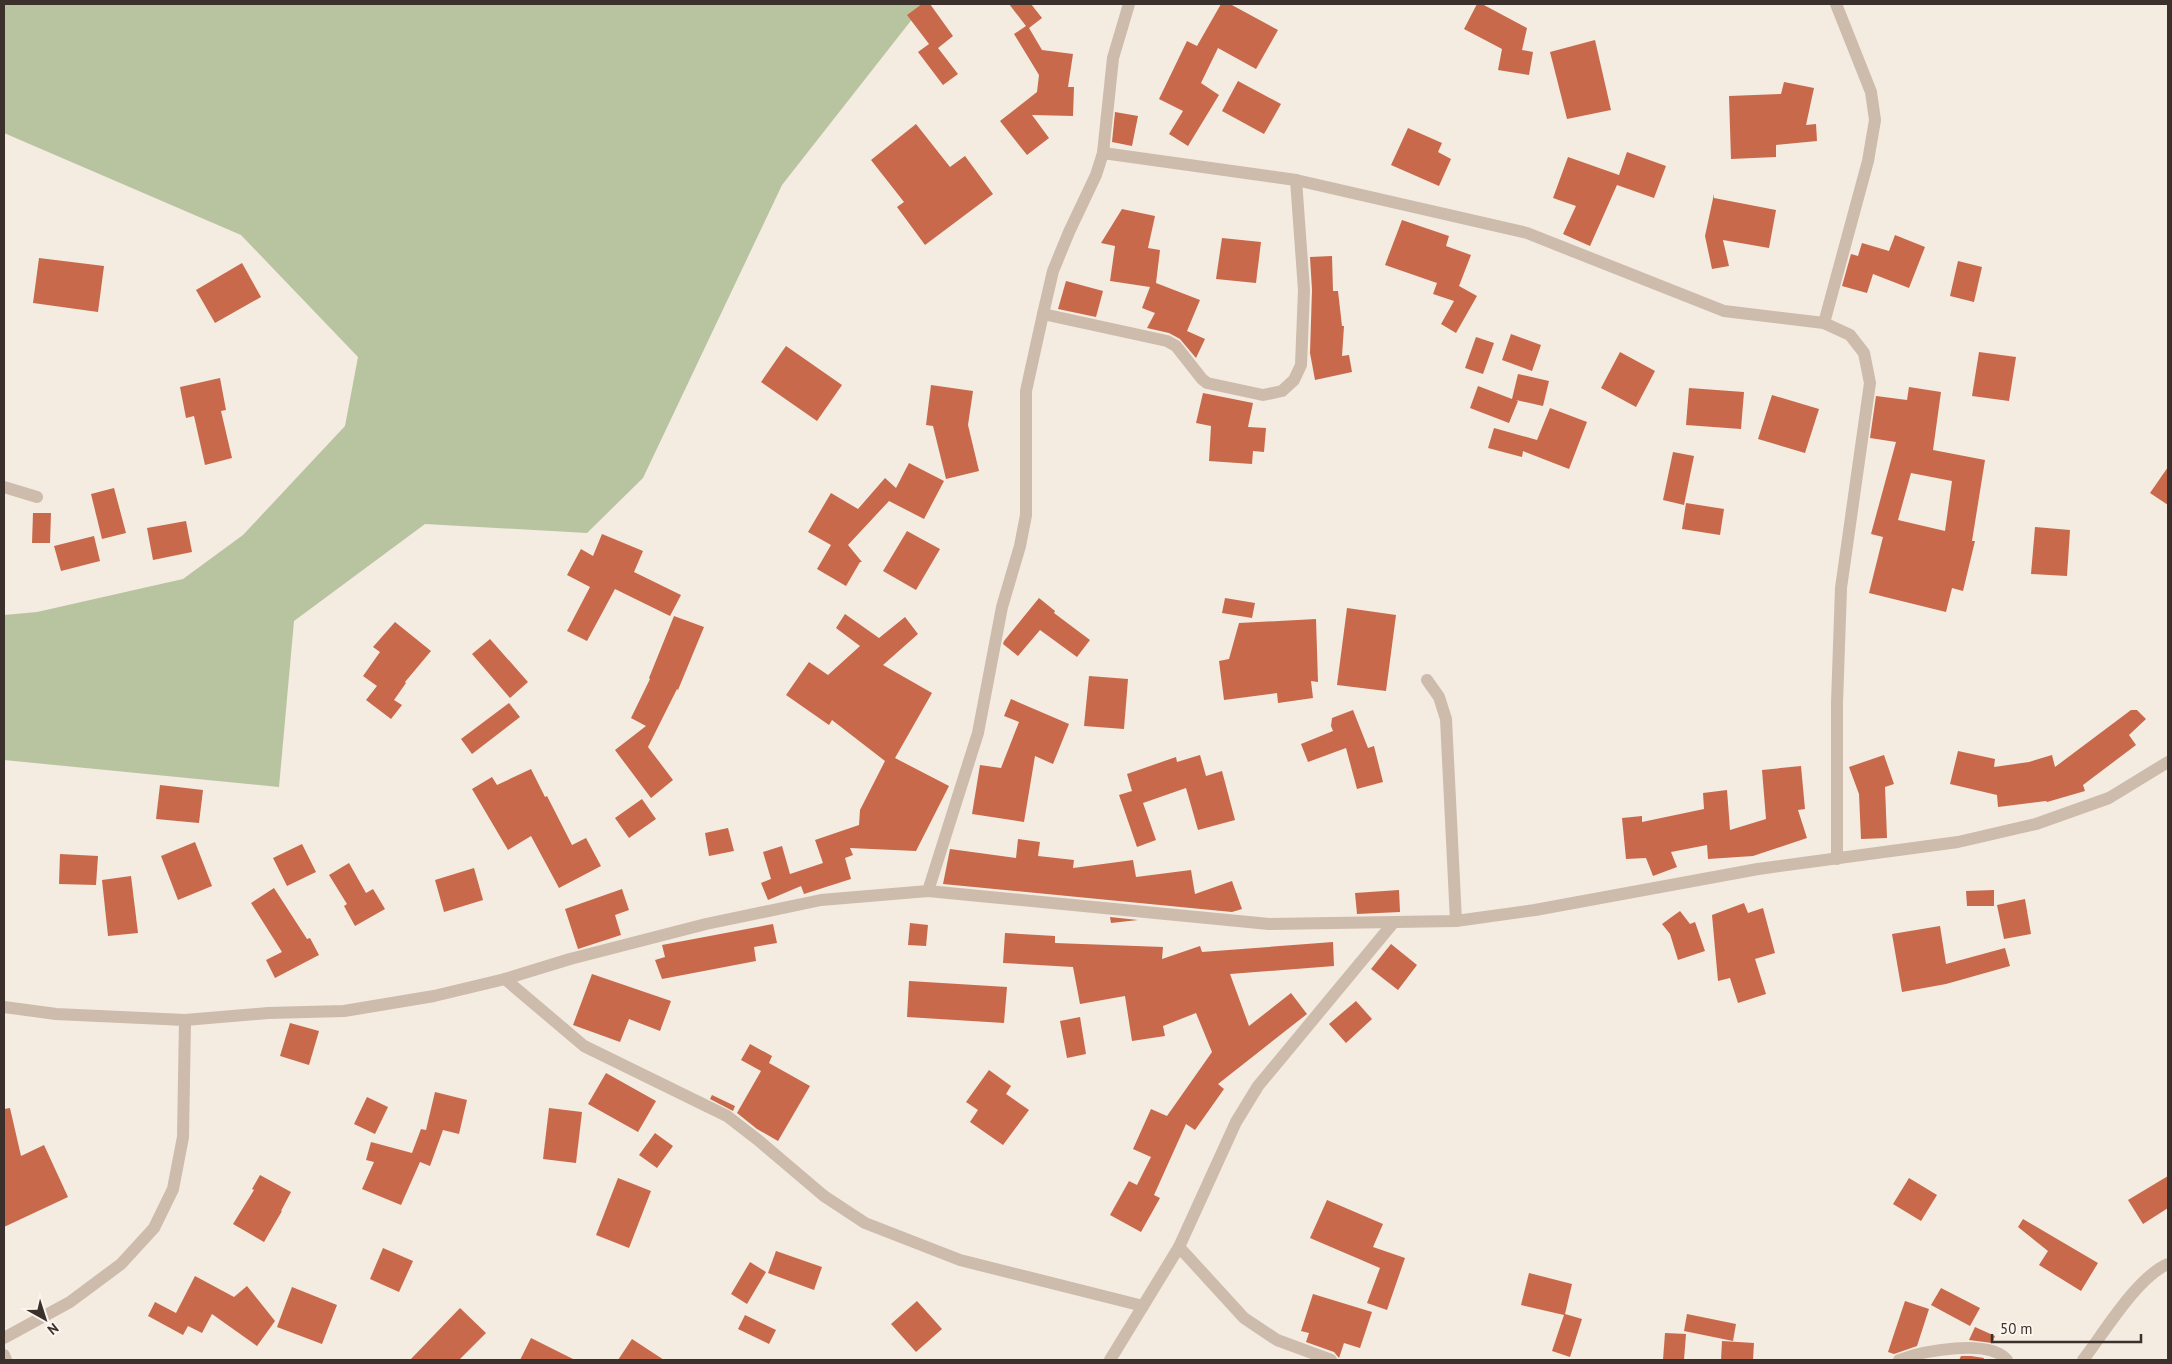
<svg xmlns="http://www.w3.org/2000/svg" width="2172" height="1364" font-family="'PT Sans',sans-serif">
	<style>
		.green { fill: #b8c4a0 }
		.building { fill: #c8694b; fill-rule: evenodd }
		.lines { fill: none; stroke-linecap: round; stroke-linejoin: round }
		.street { stroke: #cdbbac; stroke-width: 12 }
	</style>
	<rect width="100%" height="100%" fill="#f4ebe1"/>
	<path class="green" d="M4,4H924L782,185L643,478L587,533L425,524L294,621L279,787L4,760V615L37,612L183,579L243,535L345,426L358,357L241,235L4,133Z"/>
	<g class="building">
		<path d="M922,4H930L953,36L938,48L958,74L943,85L918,52L929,44L907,15Z"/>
		<path d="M1009,4H1031L1042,18L1029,28L1042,50L1073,54L1068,87H1074L1073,116L1032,115L1049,138L1027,155L1000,121L1037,92L1039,75L1014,34L1026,26Z"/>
		<path d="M1221,4H1230L1278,30L1256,69L1218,48L1201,83L1219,95L1188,146L1169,134L1183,111L1159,99L1187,41L1197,46Z"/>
		<path d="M1477,4H1482L1527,28L1522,50L1533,52L1529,75L1498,70L1502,49L1464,29Z"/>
		<path d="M1595,40L1611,110L1567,119L1550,52Z"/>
		<path d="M1238,81L1281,104L1264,134L1222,111Z"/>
		<path d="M1784,82L1814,88L1806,125L1816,124L1817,141L1776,145V157L1731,159L1729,96L1781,94Z"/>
		<path d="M1115,112L1138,116L1132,146L1112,142Z"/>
		<path d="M916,124L950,167L965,156L993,194L925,245L897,207L904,202L871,160Z"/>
		<path d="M1408,128L1442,143L1438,152L1451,159L1439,186L1391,165Z"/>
		<path d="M1627,152L1666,166L1654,198L1617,185L1590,246L1563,234L1576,206L1553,198L1568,157L1619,175Z"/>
		<path d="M1714,194V198L1776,210L1769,248L1723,240L1729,266L1712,269L1705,236Z"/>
		<path d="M1122,209L1155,216L1148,248L1160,250L1156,283L1200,300L1187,331L1205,339L1196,358L1180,339L1169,333L1147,328L1155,313L1142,308L1150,287L1110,281L1115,246L1101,243Z"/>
		<path d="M1402,220L1449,236L1446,246L1471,255L1459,286L1477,296L1456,333L1441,324L1454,301L1433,294L1437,283L1385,265Z"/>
		<path d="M1895,235L1925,247L1909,288L1873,274L1867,293L1842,286L1851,254L1858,256L1862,243L1889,251Z"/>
		<path d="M1222,238L1261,242L1256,283L1216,279Z"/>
		<path d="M1332,256L1333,291H1338L1342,326H1344L1342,356L1349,355L1352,372L1315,380L1310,353L1312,290L1310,257Z"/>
		<path d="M39,258L104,266L98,312L33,303Z"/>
		<path d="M1958,261L1982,267L1974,302L1950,296Z"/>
		<path d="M242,263L261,297L215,323L196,290Z"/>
		<path d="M1066,281L1103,291L1096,317L1058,309Z"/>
		<path d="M1511,334L1541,345L1532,371L1502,360Z"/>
		<path d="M1476,337L1494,343L1483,374L1465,368Z"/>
		<path d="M786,346L842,385L817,421L761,382Z"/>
		<path d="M1620,352L1655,371L1636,407L1601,388Z"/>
		<path d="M1979,352L2016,357L2009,401L1972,396Z"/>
		<path d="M1518,374L1549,381L1543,406L1516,400L1518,401L1509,423L1470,408L1478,386L1512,399Z"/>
		<path d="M220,378L226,410L221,411L232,458L205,465L194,416L186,418L180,387Z"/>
		<path d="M931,385L973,391L968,425L979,471L946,479L933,426L926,425Z"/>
		<path d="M1909,387L1941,392L1933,450L1985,460L1972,541H1975L1963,591L1952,588L1946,612L1869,593L1883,537L1871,534L1896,442L1870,438L1876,396L1907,400ZM1911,473L1952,481L1945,531L1898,520Z"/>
		<path d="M1689,388L1744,392L1741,429L1686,425Z"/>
		<path d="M1203,393L1253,403L1248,427L1266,428L1264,452L1253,451L1252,464L1209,461L1211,426L1196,423Z"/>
		<path d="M1772,395L1819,409L1805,453L1758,439Z"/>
		<path d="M1550,408L1587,422L1569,469L1523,451L1522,457L1488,448L1494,428L1537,440Z"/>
		<path d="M1673,452L1694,456L1684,505L1663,500Z"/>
		<path d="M909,463L944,481L924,519L889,501L848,545L862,562H860L846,586L817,569L831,545L808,532L831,493L858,509L885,478L896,488Z"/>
		<path d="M2168,467V505L2150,493Z"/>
		<path d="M114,488L126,533L102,539L91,494Z"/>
		<path d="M1686,503L1724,509L1720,535L1682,529Z"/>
		<path d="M33,513H51L50,543H32Z"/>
		<path d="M186,521L192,552L153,560L147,528Z"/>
		<path d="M2035,527L2070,530L2067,576L2031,574Z"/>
		<path d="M907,531L940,549L916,590L883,571Z"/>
		<path d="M602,534L643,551L634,572L681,595L670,616L615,589L587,641L567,631L590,587L567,575L581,549L593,556Z"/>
		<path d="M94,536L100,561L61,571L54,546Z"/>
		<path d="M1039,598L1055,611L1054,613L1090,640L1077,657L1040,630L1018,656L1003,644L1004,641Z"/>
		<path d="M1225,598L1255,603L1252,618L1222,613Z"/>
		<path d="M1347,608L1396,615L1386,691L1337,685Z"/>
		<path d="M845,614L879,638L905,617L918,634L883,665L932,693L895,758L949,786L916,851L850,848L853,855L845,858L851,879L804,894L801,886L768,900L761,883L771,879L763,852L782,846L790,874L823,863L815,840L859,825L860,810L885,761L832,720L829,725L786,695L809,662L828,675L860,646L836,628Z"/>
		<path d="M674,616L704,627L678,690L677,689L648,747L673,780L651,798L615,750L646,726L631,718L650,679L649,678Z"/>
		<path d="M1316,619L1318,682L1311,681L1313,698L1278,703L1277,693L1224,700L1219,661L1229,659L1239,623Z"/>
		<path d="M395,622L431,651L405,682L406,683L394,700L402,705L391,719L366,700L377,686L363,676L380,652L373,647Z"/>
		<path d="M490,639L528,682L510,698L472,654Z"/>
		<path d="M1089,676L1128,679L1124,729L1084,726Z"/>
		<path d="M1011,699L1069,724L1053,764L1035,756L1024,822L972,814L980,765L1001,768L1019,722L1004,716Z"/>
		<path d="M509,703L520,717L472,754L461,739Z"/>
		<path d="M1353,710L1368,748L1374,746L1383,782L1357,789L1346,748L1308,762L1301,744L1333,731L1331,726L1332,718Z"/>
		<path d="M2131,710H2137L2146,719L2129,735L2136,745L2083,785L2085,791L2047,802L2046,801L1998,807L1997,795L1950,784L1958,751L1995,759L1994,767L2029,762L2052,755L2055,767Z"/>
		<path d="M1200,755L1206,776L1222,771L1235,820L1198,830L1186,788L1143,803L1156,840L1137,847L1119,795L1132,791L1127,774L1176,757L1177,762Z"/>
		<path d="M1884,755L1894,784L1885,787L1887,838L1861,839L1859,794L1849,767Z"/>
		<path d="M1801,766L1805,809L1798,810L1807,838L1753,856L1708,859L1707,845L1671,852L1677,867L1653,876L1646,858L1626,859L1622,818L1642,816V822L1704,809L1703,793L1727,790L1730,830L1766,819L1762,770Z"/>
		<path d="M531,769L545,797L547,796L572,845L586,838L601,866L559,888L531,836L508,850L472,789L492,777L497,785Z"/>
		<path d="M160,785L203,790L199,823L156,819Z"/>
		<path d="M642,799L656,819L629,838L615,818Z"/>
		<path d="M728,828L734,851L709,856L705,833Z"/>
		<path d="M1018,839L1040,842L1038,856L1074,860L1073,868L1133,860L1136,877L1191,870L1195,894L1232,881L1242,909L1232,912L943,884L950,849L1016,858Z"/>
		<path d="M195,842L212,886L178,900L161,856Z"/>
		<path d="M302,844L316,872L287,886L273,858Z"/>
		<path d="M60,854L98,856L96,885L59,884Z"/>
		<path d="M349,863L366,893L373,889L385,909L355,926L344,906L347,904L329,875Z"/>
		<path d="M474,868L483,900L444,912L435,880Z"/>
		<path d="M131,876L138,933L108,936L102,880Z"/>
		<path d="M274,888L307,939L310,938L319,955L275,978L266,960L282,952L251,903Z"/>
		<path d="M622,889L629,910L615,915L621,935L578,949L565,909Z"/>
		<path d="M1399,890L1400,912L1357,914L1355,893Z"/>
		<path d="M1994,890V906H1967L1966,891Z"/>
		<path d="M2025,899L2031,934L2004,939L1997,905Z"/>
		<path d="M1744,903L1748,913L1763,908L1775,953L1755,959L1766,994L1738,1003L1730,978L1718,981L1712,915Z"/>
		<path d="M1680,911L1690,924L1695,922L1705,951L1678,960L1670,934L1662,924Z"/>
		<path d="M1110,917L1138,920L1111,923Z"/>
		<path d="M910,923L928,925L926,946L908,945Z"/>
		<path d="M773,924L777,943L754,947L756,961L662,979L655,960L665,957L662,945Z"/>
		<path d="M1940,926L1946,964L2005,948L2010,966L1946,984L1902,992L1892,934Z"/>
		<path d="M1005,933L1055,936V943L1163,947L1162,959L1200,946L1202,952L1333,942L1334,966L1230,974L1249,1026L1291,993L1307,1014L1218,1084L1224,1089L1195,1130L1186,1124L1154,1195L1160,1198L1141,1232L1110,1215L1129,1181L1137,1185L1151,1157L1133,1149L1151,1109L1167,1116L1212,1052L1196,1013L1163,1026L1165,1036L1132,1041L1125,996L1080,1004L1073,967L1003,963Z"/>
		<path d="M1391,944L1417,965L1398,990L1371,969Z"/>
		<path d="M592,974L671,1001L660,1031L629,1019L620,1042L573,1025Z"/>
		<path d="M909,981L1007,987L1004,1023L907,1017Z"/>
		<path d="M1356,1001L1372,1019L1346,1043L1329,1024Z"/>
		<path d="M1080,1017L1086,1054L1067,1058L1060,1021Z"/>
		<path d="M290,1023L319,1031L309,1065L280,1056Z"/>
		<path d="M750,1044L772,1056L769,1063L810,1086L778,1141L757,1129L737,1113L761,1071L741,1060Z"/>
		<path d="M989,1070L1011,1086L1006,1094L1029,1110L1003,1145L970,1122L978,1110L966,1102Z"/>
		<path d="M606,1073L656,1101L638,1132L588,1104Z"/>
		<path d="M435,1092L467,1100L459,1134L443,1130L430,1166L420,1162L401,1205L362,1189L374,1162L366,1160L371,1142L412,1153L421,1129L426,1130Z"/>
		<path d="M712,1095L735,1106L733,1111L710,1099Z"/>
		<path d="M367,1097L388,1107L375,1134L354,1124Z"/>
		<path d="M10,1108L21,1156L44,1145L68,1197L4,1227V1109Z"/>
		<path d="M549,1108L582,1112L576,1163L543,1159Z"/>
		<path d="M655,1133L673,1146L657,1168L639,1155Z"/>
		<path d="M260,1175L291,1192L281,1211H282L264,1242L233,1224L254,1190L252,1189Z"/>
		<path d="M2168,1176V1208L2143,1224L2128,1200Z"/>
		<path d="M618,1178L651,1191L629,1248L596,1235Z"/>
		<path d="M1909,1178L1937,1195L1921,1221L1893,1204Z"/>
		<path d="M1327,1200L1383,1224L1373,1247L1405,1258L1387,1310L1367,1303L1380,1268L1310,1238Z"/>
		<path d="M2023,1219L2098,1263L2081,1291L2039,1265L2048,1251L2018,1227Z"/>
		<path d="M383,1248L413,1261L399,1292L370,1279Z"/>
		<path d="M776,1251L822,1267L814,1290L768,1273Z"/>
		<path d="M750,1262L766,1272L747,1304L731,1294Z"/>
		<path d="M1529,1273L1572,1284L1565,1314L1582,1319L1570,1357L1552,1351L1564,1315L1521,1305Z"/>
		<path d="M195,1276L234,1297L247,1286L275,1321L257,1346L212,1314L202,1333L188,1326L183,1335L148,1316L155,1302L176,1313Z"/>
		<path d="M292,1287L337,1305L322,1344L277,1327Z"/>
		<path d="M1941,1288L1980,1308L1970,1326L1931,1305Z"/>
		<path d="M1313,1294L1372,1312L1360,1348L1344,1343L1339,1358L1334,1352L1306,1342L1309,1333L1301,1331Z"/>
		<path d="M917,1301L942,1329L916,1352L891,1324Z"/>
		<path d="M1905,1301L1929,1309L1917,1346L1894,1354L1888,1352Z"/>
		<path d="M460,1308L486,1333L459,1360H410Z"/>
		<path d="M1687,1314L1736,1324L1733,1341L1684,1331Z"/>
		<path d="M745,1315L776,1330L769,1344L738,1329Z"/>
		<path d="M1975,1327L1995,1336L1992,1343L1969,1340Z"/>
		<path d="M1665,1333L1686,1334L1684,1360H1663Z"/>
		<path d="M531,1338L575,1360H520Z"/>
		<path d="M632,1339L664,1360H618Z"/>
		<path d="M1722,1341L1754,1343L1753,1360H1721Z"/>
		<path d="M1961,1356H1971L1984,1358L1983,1360H1959Z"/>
	</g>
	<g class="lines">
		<g class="street">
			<path d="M1103,153L1296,180L1527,233L1724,311L1824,323L1850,335L1864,353L1870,383L1841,588L1837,703V859"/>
			<path d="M1043,314L1167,341L1176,346L1202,379L1207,383L1263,395L1282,391L1294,380L1301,365L1304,290L1296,180"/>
			<path d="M1824,323L1868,161L1875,120L1871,92L1836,4"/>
			<path d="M4,487L37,497"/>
			<path d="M1427,680L1439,697L1446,719L1456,921"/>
			<path d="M928,891L978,733L1002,607L1020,546L1026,515V391L1043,314L1053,271L1069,232L1096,175L1103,153L1113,58L1129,4"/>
			<path d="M505,979L584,1046L727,1116L758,1140L824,1196L865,1223L960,1260L1143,1306"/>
			<path d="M4,1007L56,1014L185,1020L268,1013L344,1011L434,996L505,979L570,959L706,924L821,900L928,891L1269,924L1456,921L1535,910L1758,869L1958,842L2036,824L2109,798L2168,762"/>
			<path d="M1179,1247L1244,1318L1277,1340L1331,1360"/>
			<path d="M4,1338L70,1302L121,1264L154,1228L173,1189L183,1137L185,1020"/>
			<path d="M4,1355L6,1360"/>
			<path d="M1110,1360L1179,1247L1236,1122L1258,1086L1394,922"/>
			<path d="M1899,1360C1923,1351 1989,1338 2007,1360"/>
			<path d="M2083,1360C2104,1333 2137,1277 2168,1264"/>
		</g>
	</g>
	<rect width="2172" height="1364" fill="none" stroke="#3b302b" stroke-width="10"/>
	<g transform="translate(45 1319) rotate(141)" stroke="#fbf5ee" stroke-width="4" paint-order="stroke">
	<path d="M0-4L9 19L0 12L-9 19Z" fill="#3b302b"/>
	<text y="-8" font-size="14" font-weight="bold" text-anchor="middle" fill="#3b302b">N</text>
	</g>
	<path d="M1992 1334v8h149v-8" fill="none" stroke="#3b302b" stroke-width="2.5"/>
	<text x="2000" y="1334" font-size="15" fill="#3b302b" stroke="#fbf5ee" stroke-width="4" paint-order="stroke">50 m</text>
</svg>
